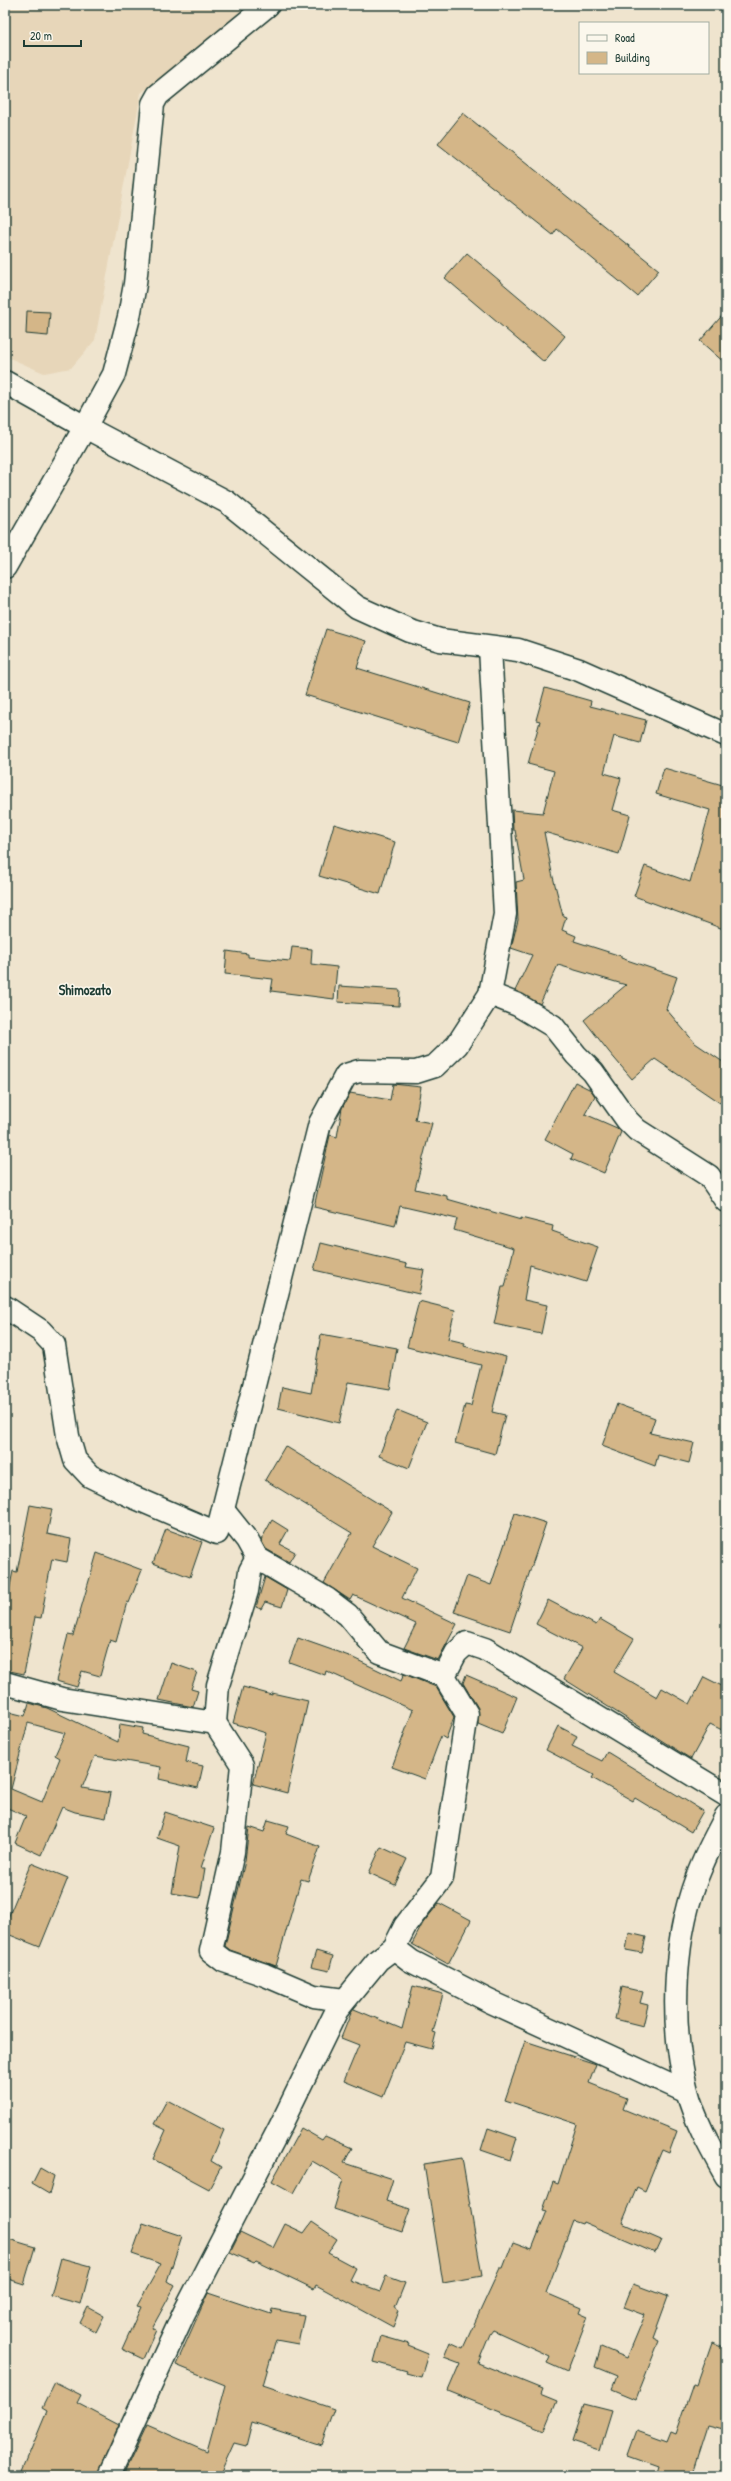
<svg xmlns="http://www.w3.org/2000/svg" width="731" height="2481" font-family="'Patrick Hand',sans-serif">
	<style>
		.built { fill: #e7d6b9 }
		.building { fill: #d4b688; stroke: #1f3d34; fill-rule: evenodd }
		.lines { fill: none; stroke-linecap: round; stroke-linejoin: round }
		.street-casing { stroke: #1f3d34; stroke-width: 25 }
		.secondary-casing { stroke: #1f3d34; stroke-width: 25 }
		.street { stroke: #fbf7ec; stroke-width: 22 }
		.secondary { stroke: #fbf7ec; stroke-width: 22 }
		.labels { text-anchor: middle; stroke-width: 3; stroke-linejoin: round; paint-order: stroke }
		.neighbourhood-label { font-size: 14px; font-weight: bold; fill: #1f3d34; stroke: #fbf7ec }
	</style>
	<rect width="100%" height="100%" fill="#efe4ce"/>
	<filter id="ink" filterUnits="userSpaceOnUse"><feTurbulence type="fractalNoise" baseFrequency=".025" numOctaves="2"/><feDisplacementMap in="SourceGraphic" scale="8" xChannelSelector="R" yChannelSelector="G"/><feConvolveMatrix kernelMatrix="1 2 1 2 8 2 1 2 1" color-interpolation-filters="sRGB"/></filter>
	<g filter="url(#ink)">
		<path class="built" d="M5,5H253L141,93L95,340L71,368L44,373L5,356Z"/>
		<g class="building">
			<path d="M463,113L659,270L637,296L557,229L553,235L438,144Z"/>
			<path d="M467,253L565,336L544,362L445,278Z"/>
			<path d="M27,311L50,312L48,336L26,334Z"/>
			<path d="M726,311V364L700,341Z"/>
			<path d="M326,629L366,641L357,668L470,703L458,742L305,695Z"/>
			<path d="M545,688L591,701L590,706L646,720L640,743L614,736L604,773L621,778L612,810L630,815L619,854L544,832L552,873L563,916L566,917L562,930L576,936L574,941L621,956V958L677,977L666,1009L695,1043L726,1064V1094L720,1103L655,1059L632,1079L609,1052L584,1020L626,985L558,965L540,1004L515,991L532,955L511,948L518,920L516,882L524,880L515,830H513L512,810L543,813L554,771L528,764L540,721L536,720Z"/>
			<path d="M664,768L726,786V930L634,896L645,866L690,882L710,810L656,794Z"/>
			<path d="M334,824L395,842L380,894L319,876Z"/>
			<path d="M292,947L312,949L311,964L337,967L334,999L271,991L273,979L225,974L227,951L248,954V957L290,961Z"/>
			<path d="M339,986L400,990L399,1006L338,1002Z"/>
			<path d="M575,1082L591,1090L595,1096L585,1114L617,1128L621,1132L604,1173L571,1159L573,1154L545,1139Z"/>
			<path d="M393,1084L421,1087L415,1120L432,1123L415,1189L447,1196V1199L521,1220V1218L553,1226L552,1231L598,1247L586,1282L530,1265L524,1300L547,1305L541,1334L494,1324L502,1287H505L514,1248L454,1230L457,1219L400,1206L395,1226L314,1207L330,1135L337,1137L342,1108L350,1093L390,1100Z"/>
			<path d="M321,1243L407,1264L406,1267L424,1270L419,1294L314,1270Z"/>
			<path d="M419,1301L455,1310L448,1339L465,1343L464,1346L506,1357L492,1412L505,1415L495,1454L455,1443L465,1405L471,1406L481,1365L407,1347Z"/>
			<path d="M321,1334L397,1348L390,1389L348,1382L339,1423L278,1408L282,1387L311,1393Z"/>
			<path d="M617,1404L655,1418L650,1433L694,1443L689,1463L658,1455L655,1466L602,1446Z"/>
			<path d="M397,1410L427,1422L409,1468L379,1456Z"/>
			<path d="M285,1446L392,1512L372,1546L417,1568L402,1598L457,1624L438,1660L404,1648L416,1624L353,1595L350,1600L324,1583L352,1533L265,1480Z"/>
			<path d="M30,1505L52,1509L47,1534L71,1539L67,1562L52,1559L41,1618L35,1617L24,1674L5,1670V1611L13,1571L17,1572Z"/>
			<path d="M515,1513L546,1523L510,1631L454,1612L467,1576L491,1585Z"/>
			<path d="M272,1520L288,1530L280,1544L295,1552L289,1562L266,1549L261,1540Z"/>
			<path d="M166,1529L202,1542L190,1577L153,1563Z"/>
			<path d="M97,1553L142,1570L129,1603L127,1602L116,1642L110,1640L100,1676L82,1671L77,1687L56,1681L68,1635L73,1636Z"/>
			<path d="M265,1577L287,1590L282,1607L265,1602L261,1609L256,1607Z"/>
			<path d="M548,1600L596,1625L600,1619L634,1639L614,1672L657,1697L662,1688L690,1704L704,1677L726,1688V1732L710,1724L691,1759L564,1679L582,1648L536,1624Z"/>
			<path d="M298,1638L349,1656L401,1681L404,1674L436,1687L454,1717L446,1739L441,1736L425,1779L392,1767L413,1710L326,1671L325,1675L289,1662Z"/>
			<path d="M171,1663L197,1672L191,1689L198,1691L193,1707L159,1700Z"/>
			<path d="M466,1675L517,1697L502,1734L478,1724V1708L463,1683Z"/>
			<path d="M243,1687L272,1695V1693L308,1701L287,1793L253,1784L266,1733L233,1723Z"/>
			<path d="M29,1703L47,1708L118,1742L120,1724L143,1728L142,1734L189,1746L186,1762L203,1766L198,1788L159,1779L161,1767L95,1756L82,1788L111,1793L106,1818L75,1812L62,1807L41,1855L15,1843L26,1816L5,1807V1711L25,1716ZM28,1723L65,1733L55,1755L60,1758L42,1802L11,1789Z"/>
			<path d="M558,1726L577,1736L572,1746L602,1761L607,1752L703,1811L691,1832L635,1798L633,1801L592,1778L594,1775L546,1750Z"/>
			<path d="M165,1812L214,1828L201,1868H205L200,1898L172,1893L180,1846L157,1838Z"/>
			<path d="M268,1820L289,1826L286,1834L320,1847L308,1881L301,1879L276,1966L230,1950L225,1946L245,1861L249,1827L264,1832Z"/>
			<path d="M381,1847L407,1859L395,1885L369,1873Z"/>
			<path d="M31,1863L68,1878L40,1947L5,1933V1925Z"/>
			<path d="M439,1903L471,1920L448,1964L412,1944L423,1923Z"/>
			<path d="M629,1933L646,1937L642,1953L626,1950Z"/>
			<path d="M316,1951L333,1956L329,1971L311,1967Z"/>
			<path d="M413,1986L443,1994L433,2032L436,2033L432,2049L405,2042L383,2097L344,2081L359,2045L341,2038L351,2013L354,2009L402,2029Z"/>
			<path d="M622,1987L643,1992L640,2003L648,2005L643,2026L615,2019Z"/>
			<path d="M525,2041L596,2064L589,2083L627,2098L623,2109L677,2131L669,2153L662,2150L645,2191L637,2187L622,2223L661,2240L655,2253L583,2222L582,2224L573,2221L546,2293L581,2308L579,2313L588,2317L567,2372L547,2363L550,2356L493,2330L490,2334L478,2363L542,2389L540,2394L557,2401L545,2430L448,2391L460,2363L444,2357L450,2342L463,2348L500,2268H503L513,2242L532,2249L547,2211L543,2210L553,2182L558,2184L577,2124L505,2100Z"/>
			<path d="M167,2100L224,2130L211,2161L221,2167L209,2189L153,2159L166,2130L154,2124Z"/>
			<path d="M301,2128L322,2140L325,2136L352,2148L344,2163L393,2179L386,2201L410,2209L402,2232L334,2209L343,2179L312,2161L294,2193L272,2181Z"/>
			<path d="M488,2128L517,2138L510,2160L481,2150Z"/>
			<path d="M462,2158L482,2276L443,2283L424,2164Z"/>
			<path d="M40,2168L54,2176L49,2194L32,2184Z"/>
			<path d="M312,2222L337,2239L328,2253L356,2268L350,2280L380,2291L386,2276L405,2283L395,2308L399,2311L393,2327L316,2285L314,2289L256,2261L254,2263L230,2252L240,2232L273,2248L285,2224L304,2233Z"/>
			<path d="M143,2223L182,2236L167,2281L175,2286L152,2328L156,2330L143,2359L122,2349L141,2307L137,2306L161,2264L132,2254Z"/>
			<path d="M5,2238L35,2247L24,2284L5,2278Z"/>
			<path d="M61,2258L91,2266L81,2304L51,2296Z"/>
			<path d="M633,2284L668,2297L653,2338L659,2341L636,2399L612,2389L617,2376L595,2367L601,2347L627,2358L645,2315L624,2307Z"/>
			<path d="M208,2293L271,2314L272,2309L304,2315L298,2344L276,2340L263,2385L334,2409L321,2445L252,2422L246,2446L234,2443L219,2476H123L147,2425L207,2451L225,2385L176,2365Z"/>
			<path d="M88,2307L104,2316L96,2332L80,2323Z"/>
			<path d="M381,2336L409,2344L408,2346L428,2354L421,2377L406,2373L407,2371L374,2362Z"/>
			<path d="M712,2342L726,2348V2431L707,2426L691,2476H656L659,2466L628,2455L637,2430L667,2441L671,2431L676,2433L693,2384L697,2385Z"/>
			<path d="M55,2382L81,2395L77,2403L119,2425L97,2476H20L47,2411L42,2408Z"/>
			<path d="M584,2404L612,2411L600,2450L572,2441Z"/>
		</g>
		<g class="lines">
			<g class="street-casing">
				<g id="street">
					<path d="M268,5L158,95L153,104L135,284L129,317L114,374L85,427L227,502L357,607L410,631L440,640L518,650L579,670L726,735"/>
					<path d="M490,994L518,1005L553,1026L576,1055L593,1072L627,1120L637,1130L709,1176L726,1201"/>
					<path d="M5,1307L41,1331L54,1345L68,1436L75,1460L90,1476L131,1496L217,1533L320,1123L346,1075L359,1071L416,1072L435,1066L457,1045L490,994L505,914L490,648"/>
					<path d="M223,1510L247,1540L257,1558L327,1599L348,1615L379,1652L444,1676"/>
					<path d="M5,1683L62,1699L215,1723L242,1765L233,1852L211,1951L224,1961L265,1975L314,1996L344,2000"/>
					<path d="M215,1723L218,1685L247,1591L250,1571L257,1558"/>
					<path d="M726,1816C718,1832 709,1848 702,1865C673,1931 669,2022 687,2091C695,2121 711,2149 726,2176"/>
					<path d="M394,1948L411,1961L489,2001L687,2092"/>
					<path d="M109,2476L184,2313L280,2127L337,2010L378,1960L394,1948L405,1926L442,1878L467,1714L444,1676L456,1653L467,1643L485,1649L726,1795"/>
				</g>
			</g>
			<g class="secondary-casing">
				<path id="secondary" d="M5,382L85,427L5,567"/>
			</g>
			<use href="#street" class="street"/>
			<use href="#secondary" class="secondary"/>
		</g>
	</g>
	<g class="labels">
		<g class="neighbourhood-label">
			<text x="85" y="995">Shimozato</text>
		</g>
	</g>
	<rect width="731" height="2481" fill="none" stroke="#fbf7ec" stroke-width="20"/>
	<rect x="10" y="10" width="711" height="2461" fill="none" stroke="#1f3d34" stroke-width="1.5" filter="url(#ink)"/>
	<rect x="579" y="22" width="130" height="52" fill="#fbf7ec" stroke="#a3ada2"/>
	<rect x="587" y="35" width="20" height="6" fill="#fbf7ec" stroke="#a3ada2"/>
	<text x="615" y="42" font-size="12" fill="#1f3d34">Road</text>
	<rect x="587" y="52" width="20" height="12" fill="#d4b688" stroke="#a3ada2"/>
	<text x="615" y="62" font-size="12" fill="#1f3d34">Building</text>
	<path d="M24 40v6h57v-6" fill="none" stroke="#1f3d34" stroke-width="2"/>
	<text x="30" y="40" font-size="12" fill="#1f3d34" stroke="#fbf7ec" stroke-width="3" paint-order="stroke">20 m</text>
</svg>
